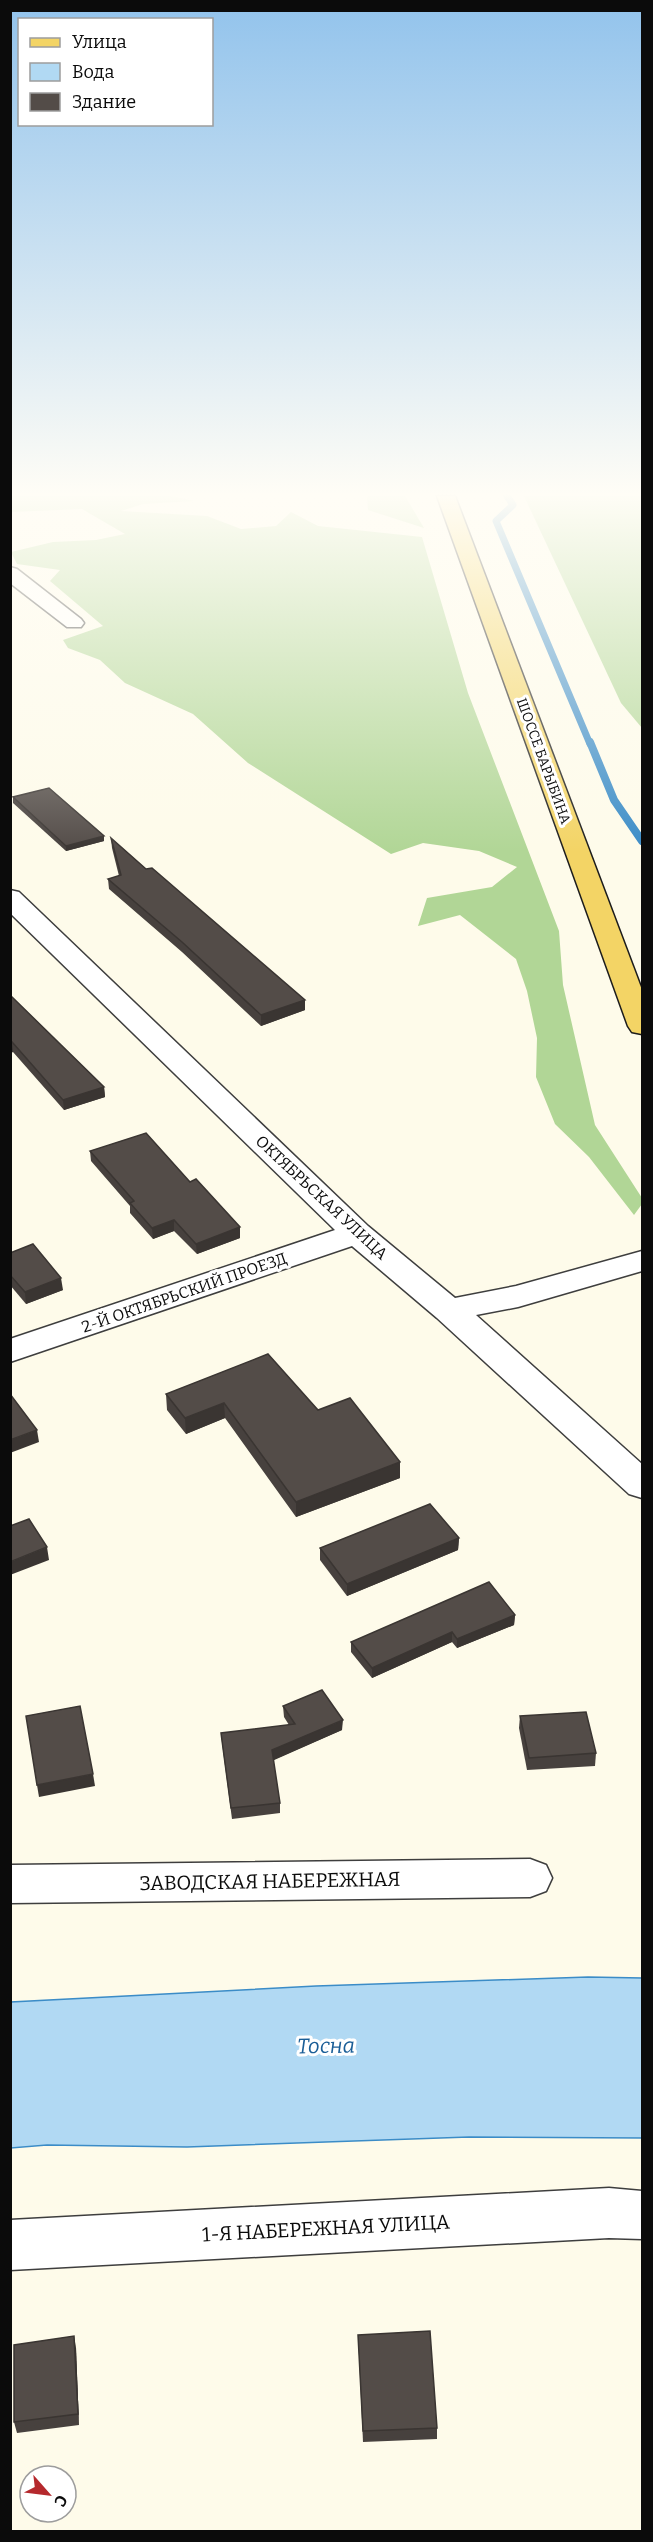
<svg xmlns="http://www.w3.org/2000/svg" width="653" height="2542" font-family="Bitter,serif">
	<style>
		.forest { fill: #b1d696 }
		.water { fill: #b1d9f3; stroke: #3b8cc7; stroke-width: 1.5 }
		.lines { fill: none; stroke-linecap: round; stroke-linejoin: round }
		.stream-far1 { stroke: #3b8cc7; stroke-width: 7 }
		.stream { stroke: #3b8cc7; stroke-width: 8 }
		.minor-casing { stroke: #3e3e3e; stroke-width: 3 }
		.major-casing { stroke: #1c1c1c; stroke-width: 3 }
		.minor { fill: #fff; fill-rule: evenodd }
		.major { fill: #f3d465; fill-rule: evenodd }
		.wall { fill: #47413e }
		.shaded-wall { fill: #3a3532 }
		.building { fill: #534c48; stroke: #3a3532; stroke-width: 1.5 }
		.labels { text-anchor: middle; stroke-width: 6; stroke-linejoin: round; paint-order: stroke }
		.far-street-label { font-size: 14px; fill: #0b0b0b; stroke: #fff }
		.street-label { font-size: 16px; fill: #0b0b0b; stroke: #fff }
		.near-street-label { font-size: 20px; fill: #0b0b0b; stroke: #fff }
		.near-water-label { font-size: 21px; font-style: italic; fill: #1a5e97; stroke: #fff }
	</style>
	<rect width="100%" height="100%" fill="#fefbea"/>
	<g class="forest">
		<path d="M10,496H171L194,501L143,504L121,511L207,516L241,529L276,526L291,512L318,526L422,537L468,693L559,931L563,985L595,1125L642,1198V1204L634,1215L589,1157L555,1124L536,1077L537,1038L527,991L516,959L460,915L418,926L427,898L492,887L517,867L479,851L423,843L391,854L248,763L193,714L125,683L100,660L68,648L63,640L103,626L50,581L60,570L17,564L11,552L53,542L96,540L125,534L82,509L11,512Z"/>
		<path d="M367,496H405L424,528L368,510Z"/>
		<path d="M524,496H642V728L621,703Z"/>
	</g>
	<path class="water" d="M588,1977L642,1978V2138L469,2137L187,2147L47,2145L11,2148V2002L316,1986Z"/>
	<g class="lines">
		<path class="stream-far1" d="M507,496L513,505L496,521L590,744"/>
		<path class="stream" d="M590,742L614,800L642,841"/>
		<g class="minor-casing">
			<g id="minor">
				<path d="M10,567L17,569L81,619L84,623L81,627H67L10,583Z"/>
				<path d="M10,890L19,892L368,1226L455,1298L516,1286L642,1251V1271L518,1307L476,1315L642,1464V1498L629,1494L437,1318L352,1246L10,1362V1339L335,1230L10,913Z"/>
				<path d="M530,1859L546,1865L552,1878L546,1891L530,1897L10,1903V1865Z"/>
				<path d="M609,2188L642,2191V2239L609,2238L10,2270V2220Z"/>
			</g>
		</g>
		<g class="major-casing">
			<path id="major" d="M437,496H455L642,990V1034L632,1032L628,1026Z"/>
		</g>
		<use href="#minor" class="minor"/>
		<use href="#major" class="major"/>
	</g>
	<g class="wall">
		<path d="M13,797L104,836V841L66,851L13,803Z"/>
		<path d="M111,838L146,869L305,1000V1010L261,1026L182,952L109,889L108,879L119,876L112,848Z"/>
		<path d="M10,995L104,1087L105,1097L64,1110L13,1052L10,1053Z"/>
		<path d="M90,1151L190,1182L240,1227V1238L197,1254L174,1231L153,1239L130,1213V1206L91,1161Z"/>
		<path d="M10,1253L63,1290L26,1304L10,1285Z"/>
		<path d="M166,1394L318,1410L400,1462V1478L296,1517L225,1418L186,1434L167,1410Z"/>
		<path d="M459,1538L458,1550L347,1596L320,1560V1548Z"/>
		<path d="M515,1615L514,1625L457,1648L452,1642L372,1678L351,1652V1642Z"/>
		<path d="M283,1706L342,1730L273,1760L280,1803V1813L232,1819L222,1743L221,1733L289,1725L284,1717Z"/>
		<path d="M520,1716L596,1753L595,1766L527,1770L519,1728Z"/>
		<path d="M358,2335L437,2428V2439L363,2442Z"/>
		<path d="M76,2348L79,2425L17,2433L14,2422Z"/>
	</g>
	<g class="shaded-wall">
		<path d="M104,836V841L66,851V846Z"/>
		<path d="M305,1000V1010L261,1026V1015Z"/>
		<path d="M12,1042L13,1052L10,1053V1043Z"/>
		<path d="M104,1087L105,1097L64,1110L63,1100Z"/>
		<path d="M174,1220V1231L153,1239L152,1228Z"/>
		<path d="M240,1227V1238L197,1254L196,1244Z"/>
		<path d="M61,1278L63,1290L26,1304L25,1292Z"/>
		<path d="M224,1403L225,1418L186,1434L185,1418Z"/>
		<path d="M37,1430L39,1442L10,1453V1440Z"/>
		<path d="M400,1462V1478L296,1517V1502Z"/>
		<path d="M459,1538L458,1550L347,1596V1584Z"/>
		<path d="M47,1547L49,1560L10,1575V1562Z"/>
		<path d="M515,1615L514,1625L457,1648V1639Z"/>
		<path d="M452,1632V1642L372,1678V1668Z"/>
		<path d="M343,1720L342,1730L272,1761V1750Z"/>
		<path d="M93,1774L95,1786L39,1797L37,1785Z"/>
		<path d="M74,2336L76,2348L79,2425L78,2414Z"/>
	</g>
	<g class="building">
		<path d="M49,788L104,836L66,846L13,797Z"/>
		<path d="M111,838L146,869L152,868L305,1000L261,1015L182,942L108,879L121,875Z"/>
		<path d="M10,995L104,1087L63,1100L12,1042L10,1043Z"/>
		<path d="M146,1133L190,1182L196,1179L240,1227L196,1244L174,1220L152,1228L130,1203L134,1201L90,1151Z"/>
		<path d="M33,1244L61,1278L25,1292L10,1275V1253Z"/>
		<path d="M268,1354L318,1410L350,1398L400,1462L296,1502L224,1403L185,1418L166,1394Z"/>
		<path d="M10,1394L37,1430L10,1440Z"/>
		<path d="M430,1504L459,1538L347,1584L320,1548Z"/>
		<path d="M29,1519L47,1547L10,1562V1526Z"/>
		<path d="M489,1582L515,1615L457,1639L452,1632L372,1668L351,1642Z"/>
		<path d="M322,1690L343,1720L272,1750L280,1803L231,1808L221,1733L295,1724L283,1706Z"/>
		<path d="M80,1706L93,1774L37,1785L26,1716Z"/>
		<path d="M586,1712L596,1753L529,1758L520,1716Z"/>
		<path d="M430,2331L437,2428L363,2431L358,2335Z"/>
		<path d="M74,2336L78,2414L14,2422V2345Z"/>
	</g>
	<linearGradient id="sky" x2="0" y2="1"><stop stop-color="#92c3ec"/><stop offset="0.58" stop-color="#fffdf6"/><stop offset="1" stop-color="#fffdf6" stop-opacity="0"/></linearGradient>
	<rect width="653" height="852" fill="url(#sky)"/>
	<g class="labels">
		<g class="far-street-label">
			<text transform="translate(544 761) rotate(70)" y="5">ШОССЕ БАРЫБИНА</text>
		</g>
		<g class="street-label">
			<text transform="translate(322 1197) rotate(43)" y="6">ОКТЯБРЬСКАЯ УЛИЦА</text>
			<text transform="translate(184 1292) rotate(-19)" y="6">2-Й ОКТЯБРЬСКИЙ ПРОЕЗД</text>
		</g>
		<g class="near-street-label">
			<text transform="translate(270 1881) rotate(-1)" y="7">ЗАВОДСКАЯ НАБЕРЕЖНАЯ</text>
			<text transform="translate(326 2228) rotate(-3)" y="7">1-Я НАБЕРЕЖНАЯ УЛИЦА</text>
		</g>
		<g class="near-water-label">
			<text transform="translate(326 2046) rotate(-1)" y="7">Тосна</text>
		</g>
	</g>
	<rect width="653" height="2542" fill="none" stroke="#0b0b0b" stroke-width="24"/>
	<rect x="18" y="18" width="195" height="108" fill="#ffffff" stroke="#9d9d9d" stroke-width="1.5"/>
	<rect x="30" y="38" width="30" height="9" fill="#f3d465" stroke="#9d9d9d" stroke-width="1.5"/>
	<text x="72" y="48" font-size="18" fill="#0b0b0b">Улица</text>
	<rect x="30" y="63" width="30" height="18" fill="#b1d9f3" stroke="#9d9d9d" stroke-width="1.5"/>
	<text x="72" y="78" font-size="18" fill="#0b0b0b">Вода</text>
	<rect x="30" y="93" width="30" height="18" fill="#534c48" stroke="#9d9d9d" stroke-width="1.5"/>
	<text x="72" y="108" font-size="18" fill="#0b0b0b">Здание</text>
	<g transform="translate(48 2494) rotate(118)"><circle r="28" fill="#ffffff" stroke="#9d9d9d" stroke-width="1.5"/>
	<path d="M0-4.5L10 22L0 15L-10 22Z" fill="#b5292d"/>
	<text y="-9" font-size="16" font-weight="bold" text-anchor="middle" fill="#0b0b0b">С</text>
	</g>
</svg>
